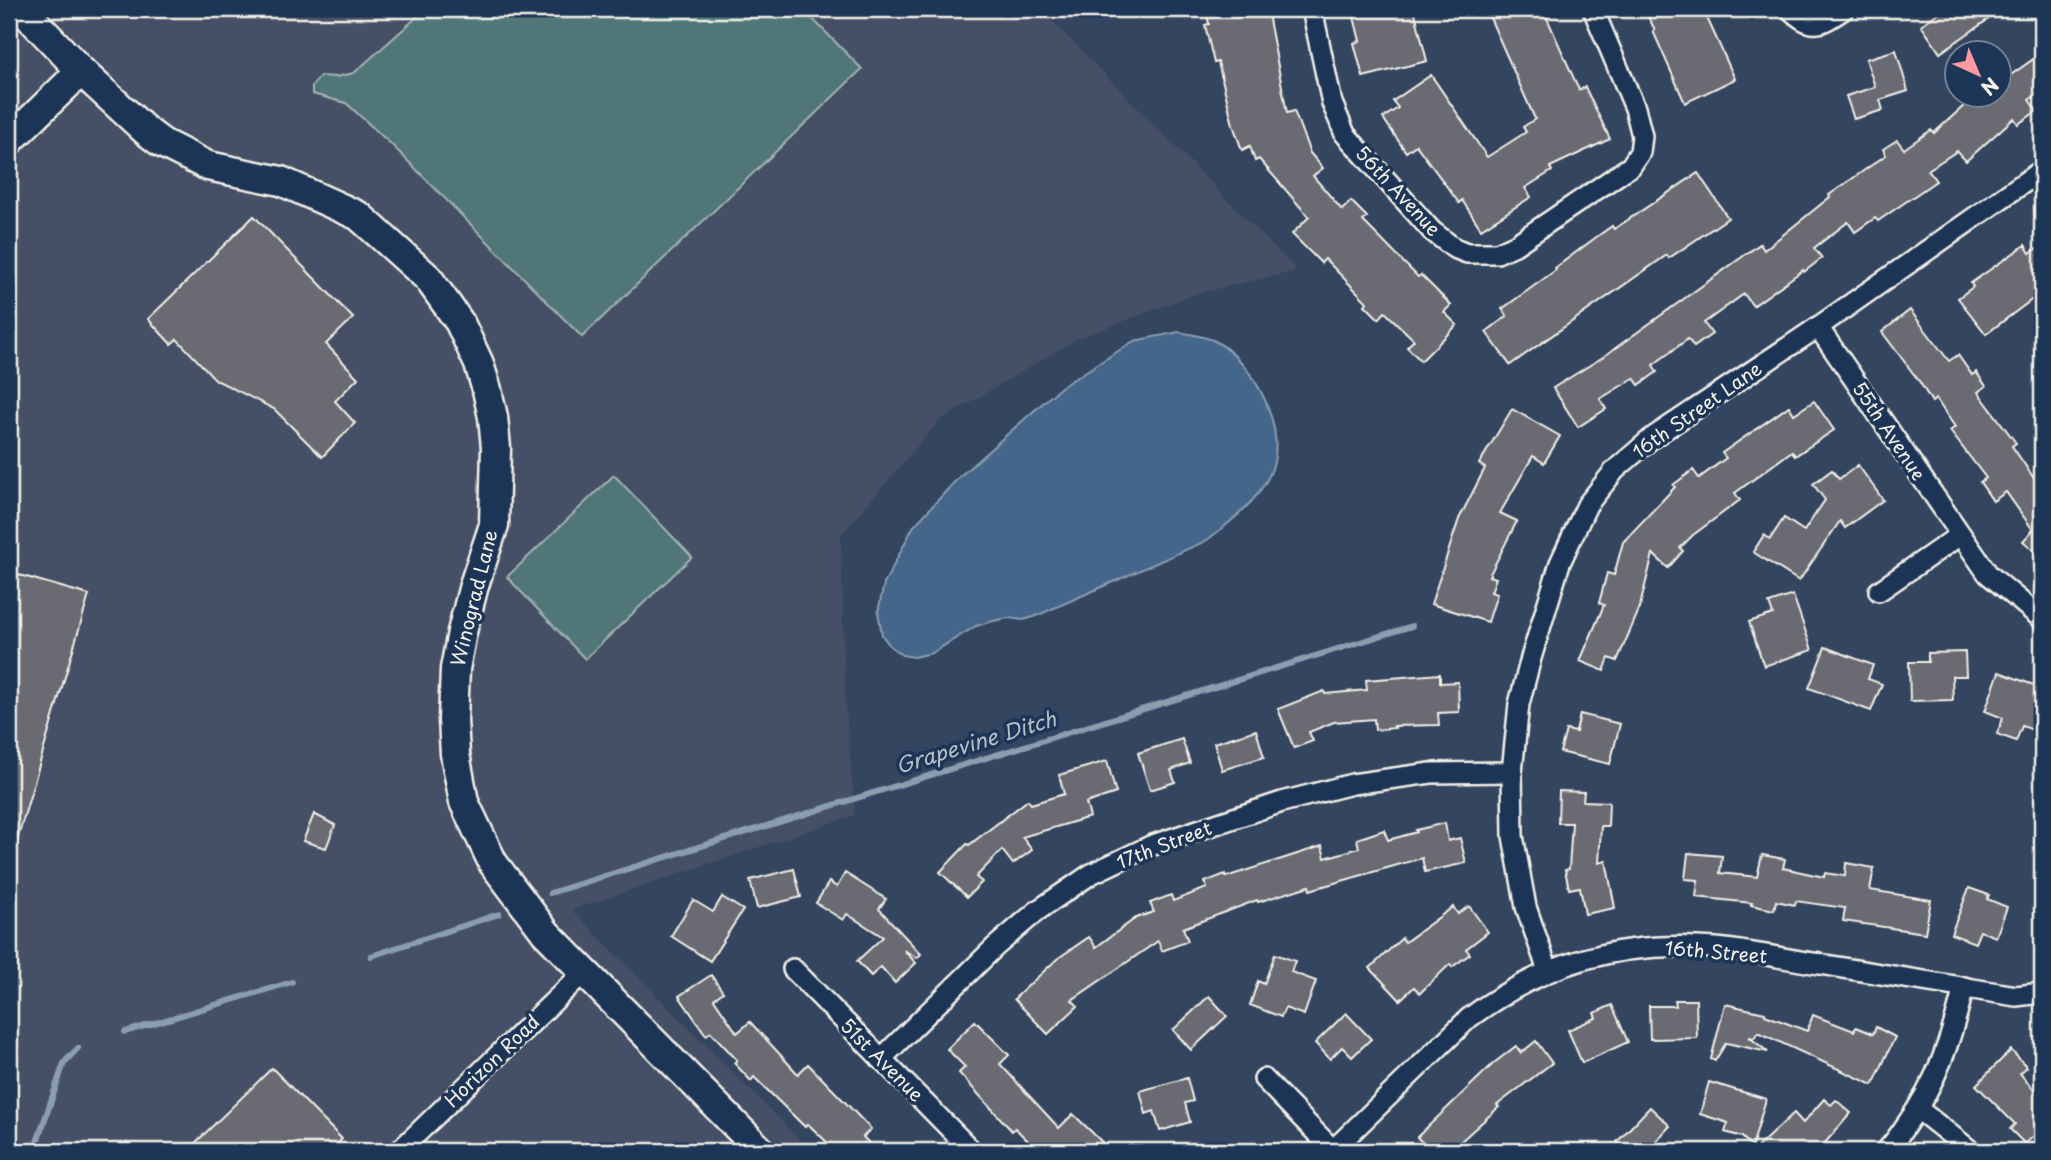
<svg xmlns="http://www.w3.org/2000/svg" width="2051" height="1160" font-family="'Playpen Sans',sans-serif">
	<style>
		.built { fill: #445065 }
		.green { fill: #517678; stroke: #a2b4b0; stroke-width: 2 }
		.water { fill: #45668b; stroke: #8b9eb0; stroke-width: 2 }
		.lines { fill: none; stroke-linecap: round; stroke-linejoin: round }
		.stream { stroke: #8b9eb0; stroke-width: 6 }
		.building { fill: #696b72; stroke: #f4f1e8; stroke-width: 2 }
		.street-casing { stroke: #f4f1e8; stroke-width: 24 }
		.secondary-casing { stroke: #f4f1e8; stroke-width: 33 }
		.street { stroke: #1d3557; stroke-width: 19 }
		.secondary { stroke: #1d3557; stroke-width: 28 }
		.labels { text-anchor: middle; stroke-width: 7; stroke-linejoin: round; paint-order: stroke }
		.street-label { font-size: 19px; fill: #f4f1e8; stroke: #1d3557 }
		.water-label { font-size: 21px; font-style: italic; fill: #b7c0c7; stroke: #1d3557 }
	</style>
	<rect width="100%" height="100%" fill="#34455f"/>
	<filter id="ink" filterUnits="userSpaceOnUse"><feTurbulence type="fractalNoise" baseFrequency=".0143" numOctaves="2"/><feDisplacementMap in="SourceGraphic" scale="14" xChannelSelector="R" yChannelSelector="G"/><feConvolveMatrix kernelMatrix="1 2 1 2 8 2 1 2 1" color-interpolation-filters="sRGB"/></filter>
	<g filter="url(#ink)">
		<path class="built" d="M9,9H1041L1297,271L1198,293L1077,339L939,421L841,535L845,697L855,815L572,910L811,1151H9Z"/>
		<g class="green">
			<path d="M426,9H803L862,69L582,337L394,147L346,103L312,94V86L320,76L336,77L354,73Z"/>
			<path d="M614,475L692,557L585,659L507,577Z"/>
		</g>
		<path class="water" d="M1179,332C1190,334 1205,336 1215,341C1255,363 1291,433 1269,476C1256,503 1229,523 1206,541L1034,617L1023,620L1009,618L993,621L976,626L932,653L914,657L902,655L890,646L882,635L878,612L884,584L913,527L960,476L1061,387L1134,341Z"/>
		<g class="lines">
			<g class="stream">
				<path d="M550,893L1412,626"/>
				<path d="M371,956L499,914"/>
				<path d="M125,1032L292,982"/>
				<path d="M34,1151L64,1063L78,1048"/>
			</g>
		</g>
		<g class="building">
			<path d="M1206,9H1267L1287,113L1294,111L1310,153L1323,168L1313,176L1342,210L1351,201L1367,217L1363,221L1418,277L1421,275L1451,305L1444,312L1457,325L1421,361L1407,347L1414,340L1385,312L1379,319L1365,305L1367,302L1325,259L1321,263L1292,234L1309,217L1259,159L1255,161L1250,146L1242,150L1233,125L1218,62L1214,63L1205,25L1209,24Z"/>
			<path d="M1352,9H1414L1427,61L1363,77L1354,43L1360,41Z"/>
			<path d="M1486,9H1543L1579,90L1585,87L1610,139L1550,167L1552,171L1525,188L1531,197L1481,229L1462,200L1459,203L1416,145L1406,152L1383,118L1398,108L1393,101L1431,75L1487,157L1526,132L1523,127L1535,119Z"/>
			<path d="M1644,9H1703L1735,79L1685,103L1653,31L1655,30Z"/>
			<path d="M1944,9H2003L1940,53L1921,25Z"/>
			<path d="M1896,50L1908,91L1880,100L1883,110L1854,119L1846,96L1875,87L1866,59Z"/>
			<path d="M2042,53V91L2029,100L2037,111L2018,124L2014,118L1966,161L1957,151L1928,170L1936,181L1878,221L1875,218L1855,232L1848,222L1814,248L1822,258L1804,272L1803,270L1753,306L1744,294L1704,323L1712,334L1694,347L1688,339L1653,365L1657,372L1639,385L1634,378L1600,399L1606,409L1578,427L1553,388L1603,357L1760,244L1764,250L1830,197L1829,195L1886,155L1883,149L1897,140L1904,149L1931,130L1934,133L1977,94H1998V84Z"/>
			<path d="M1698,173L1728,218L1669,258L1667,255L1510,365L1486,332L1507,316L1502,309L1556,270L1555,268L1595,238L1612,226L1614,229Z"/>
			<path d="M254,216L353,318L326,344L358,378L335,401L355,423L322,457L274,409L216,380L177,339L171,344L148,319Z"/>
			<path d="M2025,245L2030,253L2042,245V292L1986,334L1958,298L1973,287L1971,283Z"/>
			<path d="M1910,310L1949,361L1958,355L1972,375L1976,372L1986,386L1978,392L2016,443L2012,446L2042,490V558L2023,541L2033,530L2006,492L1993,501L1980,482L1986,478L1950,431L1955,427L1936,399L1932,402L1919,381L1882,332Z"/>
			<path d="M1814,401L1834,430L1795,456L1792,451L1735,493L1740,500L1693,535L1680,548L1683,551L1668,568L1653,554L1639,610L1617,661L1609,658L1604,671L1580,661L1604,605L1599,603L1607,573L1614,575L1623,542L1675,487L1673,485L1693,470L1699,478L1726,458L1722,453L1789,406L1794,414Z"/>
			<path d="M1512,409L1560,436L1544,463L1533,456L1500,513L1517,521L1489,576L1496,578L1491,592L1497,594L1488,622L1431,604L1459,519L1485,468L1479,464Z"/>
			<path d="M1858,465L1883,500L1845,528L1840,521L1799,581L1753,552L1764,535L1770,539L1784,518L1804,531L1825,500L1813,484L1832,470L1839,479Z"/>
			<path d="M9,572L89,595L13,854L9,853Z"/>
			<path d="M1793,595L1812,650L1764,666L1749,622L1773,614L1769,603Z"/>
			<path d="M1825,647L1873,665L1868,679L1882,684L1871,711L1809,688Z"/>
			<path d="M1965,652L1966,676H1952L1953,700L1910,701L1909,662H1928V653Z"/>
			<path d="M1999,672L2039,687L2036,696L2042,699V733L2022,726L2016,741L1997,734L2003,718L1985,711Z"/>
			<path d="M1440,674V683L1458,682L1459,712L1438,713L1439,725L1394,726L1395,728L1375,730L1374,719L1334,722L1309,732L1313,741L1294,748L1278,709L1324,691L1325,694L1367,690L1366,680Z"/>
			<path d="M1580,714L1620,724L1610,764L1560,752L1566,730L1576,732Z"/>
			<path d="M1256,730L1264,757L1222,770L1214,743Z"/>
			<path d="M1182,739L1190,763L1171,770L1175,782L1150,790L1138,753Z"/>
			<path d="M1107,761L1116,793L1086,803L1090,817L1022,837L1032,850L1013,864L1002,850L976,877L982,882L967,897L940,872L967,844L969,845L1028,800L1031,804L1064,794L1059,775Z"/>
			<path d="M1559,791L1584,792L1583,801L1609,802L1608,826H1601L1599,863L1606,861L1615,908L1585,914L1580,887L1569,889L1565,870L1569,869L1572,823H1558Z"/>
			<path d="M314,814L335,825L326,848L303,841Z"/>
			<path d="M1445,823L1448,841L1460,838L1466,863L1425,872L1422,858L1310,890L1309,886L1258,902L1257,900L1183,928L1188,941L1162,951L1158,941L1072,1000L1078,1006L1048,1034L1014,999L1057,959L1089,937L1096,947L1136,918L1154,912L1150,903L1171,895L1173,901L1207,888L1205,882L1225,874L1226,877L1322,846L1325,858L1359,848L1357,839L1384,830L1388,840L1417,832L1416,830Z"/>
			<path d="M1688,853L1722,856L1720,873L1757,877L1762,855L1785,859L1783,868L1824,877L1825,873L1845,876L1846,863L1874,868L1870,890L1931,900L1925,933L1843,921L1845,908L1796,901L1795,905L1776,901L1774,910L1751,905L1752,903L1696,897L1698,880L1685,879Z"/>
			<path d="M794,869L801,897L757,908L750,880Z"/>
			<path d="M845,873L886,899L879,909L921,954L917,958L904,950L916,963L895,983L881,967L871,976L857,961L883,937L847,914L843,920L816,903L829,882L837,887Z"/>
			<path d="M1969,888L1989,895L1987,899L2007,907L1996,937L1980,931L1975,943L1951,934Z"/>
			<path d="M722,897L743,910L710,961L671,936L693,900L713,912Z"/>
			<path d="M1469,906L1488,932L1466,949L1470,954L1452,967L1450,964L1420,993L1414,987L1400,1000L1370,968L1402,938L1405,942L1453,907L1458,914Z"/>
			<path d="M1275,954L1295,961L1291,972L1316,981L1304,1015L1285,1008L1281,1017L1250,1005L1258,981L1264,984Z"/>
			<path d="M711,975L723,992L714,999L737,1033L750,1022L798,1074L808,1064L871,1129L863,1137L877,1151H836L808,1124L805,1127L754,1077L751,1081L734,1063L737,1060L711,1032L706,1035L679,996Z"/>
			<path d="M1209,996L1227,1016L1191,1050L1173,1030Z"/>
			<path d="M1675,1000H1696L1697,1038L1650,1039L1649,1006H1676Z"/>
			<path d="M1725,1004L1765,1013V1015L1807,1031L1813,1015L1854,1031L1856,1027L1873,1034L1876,1027L1895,1037L1873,1085L1758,1032L1754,1038L1749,1037L1768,1052L1726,1043L1715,1061L1711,1059Z"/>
			<path d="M1612,1005L1628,1042L1582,1063L1568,1030L1596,1018L1594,1013Z"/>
			<path d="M1346,1013L1371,1039L1352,1057L1342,1047L1330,1059L1315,1043Z"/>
			<path d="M975,1021L1009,1055L1000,1064L1059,1128L1073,1114L1103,1143L1095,1151H1038L1015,1128L1012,1131L959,1073L965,1067L947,1049Z"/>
			<path d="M1536,1041L1552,1063L1497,1105L1499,1107L1450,1151H1430L1417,1137L1494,1063L1516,1046L1521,1053Z"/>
			<path d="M2011,1050L2027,1067L2020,1073L2042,1100V1128L2025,1144L2010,1129L2015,1124L1976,1085Z"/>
			<path d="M272,1068L342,1139L330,1151H187Z"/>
			<path d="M1187,1078L1193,1101L1185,1103L1190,1122L1160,1131L1154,1111L1146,1114L1140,1091Z"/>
			<path d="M1709,1082L1766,1099L1752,1147L1742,1137L1725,1132L1728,1123L1700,1114Z"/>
			<path d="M1824,1099L1831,1105L1836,1100L1851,1113L1818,1151H1753L1794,1113L1803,1123Z"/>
			<path d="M1650,1107L1670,1126L1655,1142L1665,1151H1627L1617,1142Z"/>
		</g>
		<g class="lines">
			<g class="street-casing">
				<g id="street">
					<path d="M1312,9L1332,103L1345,134L1432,231L1454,248L1467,253H1497L1515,245L1631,166L1640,152L1642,136L1635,108L1593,9"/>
					<path d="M1790,9C1812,30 1819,26 1844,9"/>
					<path d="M1818,327L1988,574L2042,619"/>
					<path d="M1879,591L1960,535"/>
					<path d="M793,969L972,1151"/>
					<path d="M1548,971L1526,907L1513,836L1512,772L1519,704L1531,658L1560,563L1587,505L1615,470L1652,438L1818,327L2042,170"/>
					<path d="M881,1059L995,947L1037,911L1091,874L1150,846L1282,802L1352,784L1431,773L1512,772"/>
					<path d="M1264,1079L1333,1150"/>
					<path d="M1918,1109L1971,1151"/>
					<path d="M399,1151L585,971"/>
					<path d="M1332,1151L1469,1018C1544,962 1621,940 1715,948C1750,951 1785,959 1820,964C1885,975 1950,985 2016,996L2042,993"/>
					<path d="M1886,1151C1894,1143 1900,1134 1906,1125C1938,1081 1951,1039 1964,987"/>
				</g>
			</g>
			<g class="secondary-casing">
				<g id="secondary">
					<path d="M22,9L81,71L146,131L162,143L208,166L281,181L359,216L428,278L460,323L479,364L487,390L493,417L496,448L494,525L474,585L462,632L455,669L453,720L455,754L464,802L493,863L546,933L761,1151"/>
					<path d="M9,141L81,71"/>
				</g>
			</g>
			<use href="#street" class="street"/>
			<use href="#secondary" class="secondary"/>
		</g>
	</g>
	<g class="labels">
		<g class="street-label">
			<text transform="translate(1398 191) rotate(47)" y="7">56th Avenue</text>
			<text transform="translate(1697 410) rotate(-35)" y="7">16th Street Lane</text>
			<text transform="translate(1889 431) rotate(56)" y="7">55th Avenue</text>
			<text transform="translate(474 598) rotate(-76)" y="7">Winograd Lane</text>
			<text transform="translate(1164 845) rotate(-21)" y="7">17th Street</text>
			<text transform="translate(1716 952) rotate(5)" y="7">16th Street</text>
			<text transform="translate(882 1060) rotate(45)" y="7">51st Avenue</text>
			<text transform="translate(492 1061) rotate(-44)" y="7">Horizon Road</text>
		</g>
		<g class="water-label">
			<text transform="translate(976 743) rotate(-17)" y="7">Grapevine Ditch</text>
		</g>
	</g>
	<rect width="2051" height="1160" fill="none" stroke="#1d3557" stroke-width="35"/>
	<rect x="18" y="18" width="2016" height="1125" fill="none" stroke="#f4f1e8" stroke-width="2.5" filter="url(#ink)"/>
	<g transform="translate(1978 74) rotate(136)"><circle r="33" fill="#1d3557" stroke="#738091" stroke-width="2"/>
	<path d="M0-5L12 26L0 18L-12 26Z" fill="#ff9aa2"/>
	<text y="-10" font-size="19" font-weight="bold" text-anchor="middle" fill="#f4f1e8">N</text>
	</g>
</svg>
